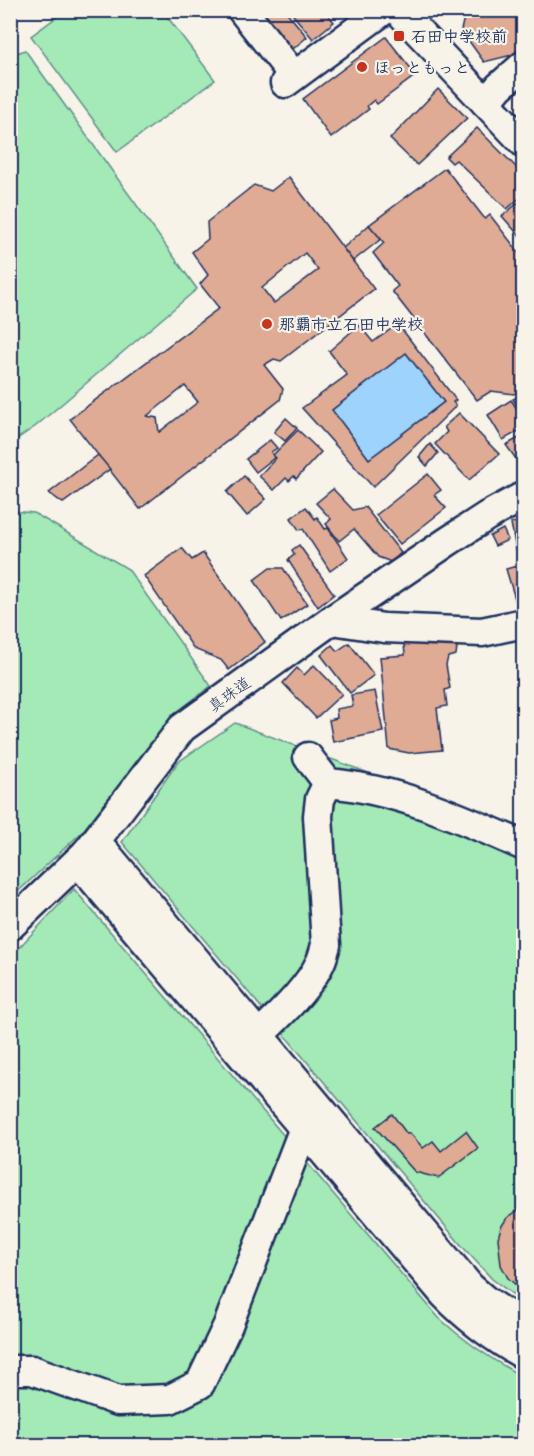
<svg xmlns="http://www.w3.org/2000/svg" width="534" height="1456" font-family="Pangolin,'Klee One',sans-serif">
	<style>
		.green { fill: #a3eab7; stroke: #5f8c8a; stroke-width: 1.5 }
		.water { fill: #9dd3fc; stroke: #6991bd; stroke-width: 1.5 }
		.building { fill: #e0ab94; stroke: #1b2f5e; stroke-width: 1.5; fill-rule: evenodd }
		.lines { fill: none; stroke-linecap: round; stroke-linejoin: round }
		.minor-casing { stroke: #1b2f5e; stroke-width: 33 }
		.minor { stroke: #f7f3e8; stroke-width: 28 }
		.poi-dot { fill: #c8321e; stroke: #f7f3e8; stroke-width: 2 }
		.labels { text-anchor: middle; stroke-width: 4.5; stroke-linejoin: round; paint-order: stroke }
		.poi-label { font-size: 16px; font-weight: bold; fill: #1b2f5e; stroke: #f7f3e8; text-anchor: start }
		.street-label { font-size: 16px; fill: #1b2f5e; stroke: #f7f3e8 }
	</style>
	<rect width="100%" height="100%" fill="#f7f3e8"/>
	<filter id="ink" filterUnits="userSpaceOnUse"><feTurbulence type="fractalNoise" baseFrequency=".0167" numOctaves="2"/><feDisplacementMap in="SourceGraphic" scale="12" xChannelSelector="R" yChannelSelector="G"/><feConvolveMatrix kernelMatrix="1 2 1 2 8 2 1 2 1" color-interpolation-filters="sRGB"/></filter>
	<g filter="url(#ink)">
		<g class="green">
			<path d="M65,11H163L215,80L117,152L31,36Z"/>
			<path d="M25,50L197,289L36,426L11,443L10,56Z"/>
			<path d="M11,511L34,513L128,569L211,686L178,711L81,833L11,898Z"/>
			<path d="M235,723L518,829H523V1302L492,1279L462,1246L122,842L178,762Z"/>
			<path d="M74,889L439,1318C465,1342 492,1360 523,1377V1445H11L10,957Z"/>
		</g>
		<path class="water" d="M406,353L444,402L369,459L332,410Z"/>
		<g class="building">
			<path d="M261,10H285L307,37L286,55L253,16Z"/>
			<path d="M289,10H324L334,22L313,39Z"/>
			<path d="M486,10H524V52L484,62L461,30L464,17Z"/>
			<path d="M386,37L416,75L377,104L374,100L367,106L369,109L331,138L303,99Z"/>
			<path d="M438,89L467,118L417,165L390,139Z"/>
			<path d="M477,128L524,175V194L507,209L456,160L452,163L446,157Z"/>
			<path d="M445,168L485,219L490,215L524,259V387L514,394L491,391L477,400L392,291L398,286L373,253L384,243L369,225Z"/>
			<path d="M289,177L374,289L281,361L274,359L264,365L283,389L280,400L140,509L70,419L219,308L200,284L208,275L192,252L208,239L207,222L254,185L271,191ZM305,253L318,270L274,303L262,288ZM185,386L198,402L159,432L157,418L147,416Z"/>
			<path d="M524,198V241L502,216Z"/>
			<path d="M369,225L381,239L353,261L343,248Z"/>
			<path d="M398,324L456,400L453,402L456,406L373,487L302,408L347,375L329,351L359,325L373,342ZM406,353L444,402L369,459L332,410Z"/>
			<path d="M524,394V416L513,399Z"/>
			<path d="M511,400L524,419V428L503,440L488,415Z"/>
			<path d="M459,413L499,454L469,480L435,444L447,432L444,427Z"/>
			<path d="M286,418L297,428L285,441L274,432Z"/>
			<path d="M298,430L321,452L296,479L294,476L289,481L286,478L274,490L259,476L276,458L273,455Z"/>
			<path d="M524,435V461L519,463L506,445Z"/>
			<path d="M270,440L277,448L271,452L274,458L256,472L246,459Z"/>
			<path d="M430,444L438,453L427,466L419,457Z"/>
			<path d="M98,455L110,469L63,503L49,493Z"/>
			<path d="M428,474L441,490L434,495L446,508L400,544L376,515Z"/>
			<path d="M244,476L266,499L247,516L227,492Z"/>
			<path d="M333,489L353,510L365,507L401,553L391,562L378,557L354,529L339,541L326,524L331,519L316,503Z"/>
			<path d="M306,507L315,519L317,517L325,529L328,528L348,558L330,571L303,529L299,530L291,518Z"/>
			<path d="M524,521V549L516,550L511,523Z"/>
			<path d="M503,529L508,540L495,546L490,536Z"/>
			<path d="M299,545L334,594L318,607L288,560L294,555L292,550Z"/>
			<path d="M182,548L192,560L203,553L265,642L229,670L221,660L194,649L144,576Z"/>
			<path d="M524,564V608L518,609L506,569Z"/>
			<path d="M270,568H283L307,604L281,621L254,580Z"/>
			<path d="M458,639L456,655L448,657L446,665L450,688L445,690L447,706L437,708L442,750L409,753L389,749L380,657L405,655L404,644Z"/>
			<path d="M349,643L374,675L350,693L321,655L332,645L337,651Z"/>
			<path d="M314,665L342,694L316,718L283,683L297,668L304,675Z"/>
			<path d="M375,691L383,732L333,742L329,720L337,718L336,709L353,706L351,695Z"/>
			<path d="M392,1114L407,1134L410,1133L423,1148L433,1141L441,1151L466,1131L478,1148L438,1178L415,1172L375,1127Z"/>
			<path d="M524,1206V1292L508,1278L501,1265L498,1238L501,1227L507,1218Z"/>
		</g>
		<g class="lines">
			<g class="minor-casing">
				<g id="minor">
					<path d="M242,10L294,76"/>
					<path d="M398,10L524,143"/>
					<path d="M285,83L384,10"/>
					<path d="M486,103L499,87L524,65"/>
					<path d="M332,620L384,628L482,632L524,623"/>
					<path d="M308,757L328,783C397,789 461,818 524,846"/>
					<path d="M87,852L86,871L444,1294C468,1319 494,1338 524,1355"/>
					<path d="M87,852H105L470,1287L485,1300L524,1326"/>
					<path d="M10,926L87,852L182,728L332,620L447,542L487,516L524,496"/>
					<path d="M244,1048C267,1028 307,991 320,963C323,957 324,951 326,945L318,816L320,799L328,783"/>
					<path d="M10,1370H32L118,1401L170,1399L200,1384L228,1325L304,1128"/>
				</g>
			</g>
			<use href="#minor" class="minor"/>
		</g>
	</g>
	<g class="poi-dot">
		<rect x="393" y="30" width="12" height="12" rx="3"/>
		<circle cx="362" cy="67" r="6"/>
		<circle cx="267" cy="324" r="6"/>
	</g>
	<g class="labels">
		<g class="poi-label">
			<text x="411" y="42">石田中学校前</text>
			<text x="374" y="73">ほっともっと</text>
			<text x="279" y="330">那覇市立石田中学校</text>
		</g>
		<g class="street-label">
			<text transform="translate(229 694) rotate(-36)" y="6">真珠道</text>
		</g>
	</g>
	<rect width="534" height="1456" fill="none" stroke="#f7f3e8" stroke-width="36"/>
	<rect x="18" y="18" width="498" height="1420" fill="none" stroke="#1b2f5e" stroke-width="2" filter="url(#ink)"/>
</svg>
